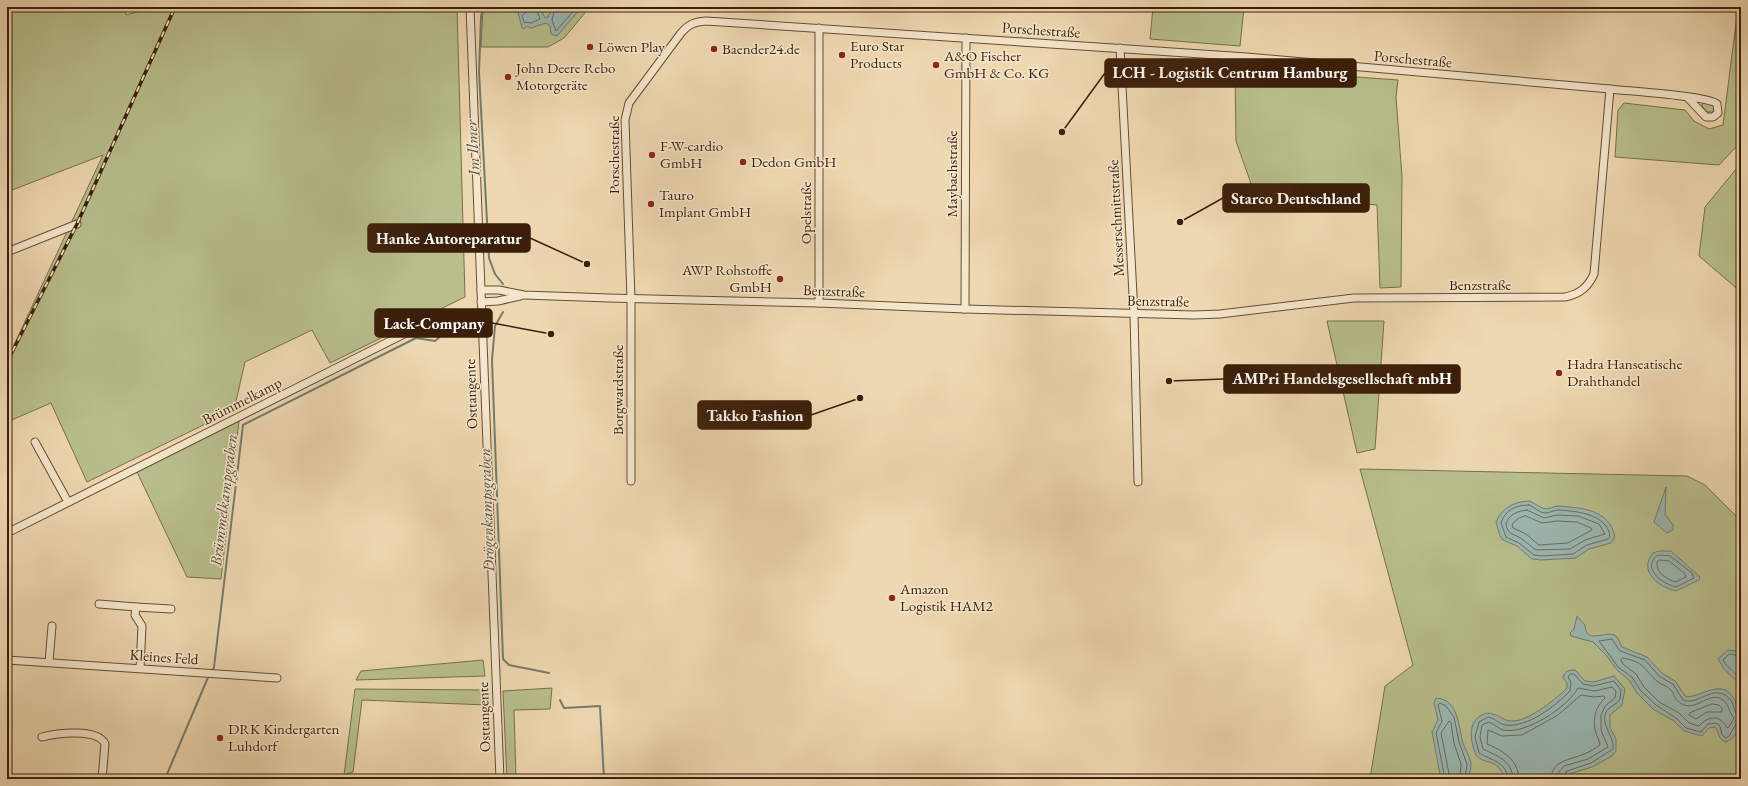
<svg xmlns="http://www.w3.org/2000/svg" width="1748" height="786" font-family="'EB Garamond',serif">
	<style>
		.green { fill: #b8bf8d; stroke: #7a6f4c }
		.water { fill: #9bb8b3; stroke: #757b6f }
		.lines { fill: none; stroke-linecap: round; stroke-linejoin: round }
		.shore { stroke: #6c6c5e; stroke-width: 1 }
		.stream { stroke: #757b6f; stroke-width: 2 }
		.minor-casing { stroke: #684d34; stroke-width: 9 }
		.minor { stroke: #f4e6cc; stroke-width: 7 }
		.rail-casing { stroke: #3c1f0a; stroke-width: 3.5 }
		.rail { stroke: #f4e6cc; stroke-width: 2; stroke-dasharray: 6; stroke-linecap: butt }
		.poi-dot { fill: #8f2418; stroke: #f4e6cc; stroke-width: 1.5 }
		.labels { text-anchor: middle; stroke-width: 3; stroke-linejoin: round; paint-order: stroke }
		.street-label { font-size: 15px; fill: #3c1f0a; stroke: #f4e6cc }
		.poi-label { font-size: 15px; fill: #3c1f0a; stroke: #f4e6cc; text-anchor: start }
		.water-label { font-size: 16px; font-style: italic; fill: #584d3d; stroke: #f4e6cc }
		.leader { fill: none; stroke: #3c1f0a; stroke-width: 1.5 }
		.callout-dot { fill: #3c1f0a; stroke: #f4e6cc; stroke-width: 1.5 }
		.callout { fill: #3c1f0a; stroke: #3c1f0a; stroke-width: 1.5 }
		.callout-label { font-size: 16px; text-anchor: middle; font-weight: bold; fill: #fff }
	</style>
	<rect width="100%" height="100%" fill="#eed8b1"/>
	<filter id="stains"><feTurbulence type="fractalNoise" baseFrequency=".005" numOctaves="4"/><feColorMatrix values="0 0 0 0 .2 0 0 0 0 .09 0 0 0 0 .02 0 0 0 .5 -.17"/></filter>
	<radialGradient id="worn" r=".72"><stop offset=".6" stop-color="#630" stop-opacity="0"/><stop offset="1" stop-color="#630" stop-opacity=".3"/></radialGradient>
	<g class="green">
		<path d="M8,7H125L126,15L147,9V7H457L465,297L330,363L312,330L245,362L234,410L87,482L51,403L7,422V360L103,155L7,192Z"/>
		<path d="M483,7H590L564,38L548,47H481Z"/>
		<path d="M1153,7H1244L1240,46L1150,39Z"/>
		<path d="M1686,7H1741V12Z"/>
		<path d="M1737,16H1741V143L1736,147L1719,165L1615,157L1618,110L1624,103L1685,110L1694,121L1709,129L1723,125Z"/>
		<path d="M1235,68L1398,80L1396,97L1402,177L1401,287L1380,288L1377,205L1255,195L1236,141Z"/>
		<path d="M1705,102L1712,104L1715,108L1713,112H1707L1702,106V104Z"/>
		<path d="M1741,163V292L1699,256L1705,207Z"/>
		<path d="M1327,321H1384L1375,449L1357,453Z"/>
		<path d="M239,421L221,579L187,577L137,472Z"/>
		<path d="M1360,469L1687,476L1705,485L1741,521V779H1370L1385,686L1413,665Z"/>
		<path d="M483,660L485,676L356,680L361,671Z"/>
		<path d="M552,688L550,709L514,710L516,779H507L503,691Z"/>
		<path d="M355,689L486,690L487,705L362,700L353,772L344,775Z"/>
	</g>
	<g class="water">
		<path d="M528,7H540L545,18L548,17L552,7H582L557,36L551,34L550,26L546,23L531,28L527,26L524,29L522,28L518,12Z"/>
		<path d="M1666,487L1665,514L1673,525V530L1667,533L1654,522Z"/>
		<path d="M1529,501C1534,503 1541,508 1546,509C1550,509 1554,506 1558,506C1582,508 1609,509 1615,537L1611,543L1589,549L1576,558L1541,560L1532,559L1517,546L1503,540L1500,536L1496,522C1502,508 1513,502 1529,501Z"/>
		<path d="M1659,551H1671L1700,577L1699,580L1676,591C1658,587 1638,571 1653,553Z"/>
		<path d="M1577,616L1585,625C1586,646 1606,629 1616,636C1619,639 1620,644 1622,647L1647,657L1663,674L1675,681L1685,696C1698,701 1726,671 1737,706C1740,713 1742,719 1739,727C1737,734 1733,739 1726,742C1717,739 1720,733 1715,727L1709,728L1702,736L1684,731L1674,721L1653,709L1637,693L1629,680L1617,670L1606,655L1593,642L1571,636L1570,633L1574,629Z"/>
		<path d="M1728,650L1741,652V698L1736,680L1725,670L1718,659Z"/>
		<path d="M1575,670L1585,681L1594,682L1614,676L1625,689L1622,705L1610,715V728L1616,739V751L1612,756L1592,767L1569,774L1565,779H1505C1495,755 1487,767 1476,755C1471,743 1467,724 1480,716C1484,714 1488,712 1492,714C1501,716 1505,722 1515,721C1531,719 1556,699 1567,688V683L1563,678C1564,671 1569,670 1575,670Z"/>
		<path d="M1436,698C1459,699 1458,726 1463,743C1465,749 1470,757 1471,763C1471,768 1469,774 1469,779H1441L1432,732L1438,720L1434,703Z"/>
	</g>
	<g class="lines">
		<g class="shore">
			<path d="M528,7L527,11L522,16L524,22L531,23L540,19L536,7"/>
			<path d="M555,7L552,20L556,31L577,7"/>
			<path d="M1529,505C1534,507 1540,513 1545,513C1550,513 1554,510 1558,510C1576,511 1608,514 1610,537L1608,539L1587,545L1573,554L1542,556L1534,555L1519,543L1506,537L1501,523C1505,510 1516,505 1529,505Z"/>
			<path d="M1527,510L1544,518L1557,515L1578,516L1599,524L1605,534L1585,540L1570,549L1536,550C1531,547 1528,543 1523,540C1515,533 1507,536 1506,523C1510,514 1518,511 1527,510Z"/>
			<path d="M1526,516L1542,523L1557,521L1577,522L1591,528L1592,530L1568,543L1539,545L1526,534L1513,528L1512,524L1519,518Z"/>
			<path d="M1660,555L1670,556L1692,573L1694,578L1676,587C1664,584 1643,571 1655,557Z"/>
			<path d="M1660,560L1669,561L1685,574L1686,577L1676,582C1666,579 1656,573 1657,562Z"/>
			<path d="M1741,656L1729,654L1723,660C1728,670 1738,672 1741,684"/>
			<path d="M1623,658C1645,662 1643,669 1658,682C1662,685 1668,686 1671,690C1675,695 1675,701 1682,704C1696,712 1710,690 1723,700C1729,704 1729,713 1734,718L1729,727L1727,728C1720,714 1708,716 1699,726L1689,723L1679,713L1659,702L1644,687L1636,674L1623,664L1621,660Z"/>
			<path d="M1712,704L1719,705L1722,708V712H1707L1696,719L1689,715L1690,713Z"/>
			<path d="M1741,715L1736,713C1734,710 1734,705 1732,702C1716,679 1699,707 1683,700L1673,684L1660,677L1645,660L1620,651L1612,639L1599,641L1619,668L1632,677L1640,690L1656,705L1676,718L1686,728L1701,732L1708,724L1716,723L1720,726L1722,735L1726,738L1729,736L1736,724L1741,722"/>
			<path d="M1445,779L1436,733L1442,721L1438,705L1440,703L1446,706L1454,717L1459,742L1467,764L1465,779"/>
			<path d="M1450,779L1441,733L1449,721L1451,723L1454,743L1461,764L1460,779"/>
			<path d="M1508,779C1506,761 1492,761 1479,753L1475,737L1479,722L1488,717C1495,718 1499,724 1505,725C1528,728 1555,706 1570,691L1571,682L1568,677L1570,674H1574L1583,684L1593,686L1614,681L1621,690L1620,699C1617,705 1609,706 1606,712C1600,725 1615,737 1613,749L1591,763L1567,771L1562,779"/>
			<path d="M1513,779C1512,760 1497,756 1483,749L1480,737L1482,725L1489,722C1494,724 1498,728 1503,730C1525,735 1568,707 1578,688L1595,691L1612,687L1616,691L1615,698L1605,706L1601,715V730L1608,747L1588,759L1564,766L1558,773L1557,779"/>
			<path d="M1519,779C1518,759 1503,751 1487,744L1488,730L1502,736L1522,735L1558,715L1581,695L1594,697L1604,696L1605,698C1595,707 1592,720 1596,733C1597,737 1600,741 1600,745C1595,748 1590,752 1584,754C1570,760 1552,760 1551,779"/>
		</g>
		<g class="stream">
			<path d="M483,7L481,17L479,72L489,258L495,274L503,284"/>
			<path d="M503,312L495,326L492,360L503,659L509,665L549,673"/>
			<path d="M212,672L214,667L243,425L416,338L435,341L442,335L448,322L469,310"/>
			<path d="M560,700L564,708L600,706L604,779"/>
			<path d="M165,779L209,675"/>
		</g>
		<g class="minor-casing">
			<g id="minor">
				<path d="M470,7L500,779"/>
				<path d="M819,28V303"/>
				<path d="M1120,48L1134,314L1138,482"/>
				<path d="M7,252L77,224"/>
				<path d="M481,290H499L524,295L609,298L819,303L965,309L1194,315L1220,314L1354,298L1565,297C1580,294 1588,287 1594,274L1610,89"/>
				<path d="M481,302L498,301L520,296"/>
				<path d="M965,309L966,38"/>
				<path d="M35,442L68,502"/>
				<path d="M631,481V299L625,120L629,103L681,33C689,24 694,22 706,21L1247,57L1610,89C1626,91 1709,96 1717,104L1718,113L1713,117H1706L1687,97"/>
				<path d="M7,533L428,322"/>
				<path d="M99,604L136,607L135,615L142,626L140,668"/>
				<path d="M136,607L171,609"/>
				<path d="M7,660L277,678"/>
				<path d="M49,662L52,626"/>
				<path d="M42,737C57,733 98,728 105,744L102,779"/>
			</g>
		</g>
		<use href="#minor" class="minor"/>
		<g class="rail-casing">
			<path id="rail" d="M7,362L77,224L175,7"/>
		</g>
		<use href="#rail" class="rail"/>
	</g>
	<g class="poi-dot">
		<circle cx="590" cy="47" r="4"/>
		<circle cx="714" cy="49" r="4"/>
		<circle cx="842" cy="55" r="4"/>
		<circle cx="936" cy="65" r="4"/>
		<circle cx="508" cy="77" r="4"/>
		<circle cx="652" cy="155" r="4"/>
		<circle cx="743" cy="162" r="4"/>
		<circle cx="651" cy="204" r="4"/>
		<circle cx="780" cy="279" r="4"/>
		<circle cx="1559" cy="373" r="4"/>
		<circle cx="892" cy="598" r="4"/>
		<circle cx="220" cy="738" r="4"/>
	</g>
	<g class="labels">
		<g class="street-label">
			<text transform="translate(1041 30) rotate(4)" y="5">Porschestraße</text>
			<text transform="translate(1413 59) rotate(5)" y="5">Porschestraße</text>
			<text transform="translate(614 155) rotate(-90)" y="5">Porschestraße</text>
			<text transform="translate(952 174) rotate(-90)" y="5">Maybachstraße</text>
			<text transform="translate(806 213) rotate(-90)" y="5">Opelstraße</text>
			<text transform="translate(1116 218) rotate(-93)" y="5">Messerschmittstraße</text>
			<text x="1480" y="290">Benzstraße</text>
			<text transform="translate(834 291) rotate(2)" y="5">Benzstraße</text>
			<text transform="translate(1158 301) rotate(1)" y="5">Benzstraße</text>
			<text transform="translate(618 390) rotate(-90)" y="5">Borgwardstraße</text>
			<text transform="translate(471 394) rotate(-92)" y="5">Osttangente</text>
			<text transform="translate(242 401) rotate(-27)" y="5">Brümmelkamp</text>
			<text transform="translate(164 657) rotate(4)" y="5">Kleines Feld</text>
			<text transform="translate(484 717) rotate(-92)" y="5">Osttangente</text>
		</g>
		<g class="poi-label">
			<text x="850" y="51">Euro Star<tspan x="850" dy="17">Products</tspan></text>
			<text x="598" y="52">Löwen Play</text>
			<text x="722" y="54">Baender24.de</text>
			<text x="944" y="61">A&amp;O Fischer<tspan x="944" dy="17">GmbH &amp; Co. KG</tspan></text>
			<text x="516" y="73">John Deere Rebo<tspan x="516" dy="17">Motorgeräte</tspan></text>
			<text x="660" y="151">F-W-cardio<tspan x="660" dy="17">GmbH</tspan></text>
			<text x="751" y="167">Dedon GmbH</text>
			<text x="659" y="200">Tauro<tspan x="659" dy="17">Implant GmbH</tspan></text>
			<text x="772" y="275" text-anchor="end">AWP Rohstoffe<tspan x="772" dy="17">GmbH</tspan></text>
			<text x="1567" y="369">Hadra Hanseatische<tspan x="1567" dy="17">Drahthandel</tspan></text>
			<text x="900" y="594">Amazon<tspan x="900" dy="17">Logistik HAM2</tspan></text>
			<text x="228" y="734">DRK Kindergarten<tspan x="228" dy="17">Luhdorf</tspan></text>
		</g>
		<g class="water-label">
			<text transform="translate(472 148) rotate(-93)" y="6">Im Ilmer</text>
			<text transform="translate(223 500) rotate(-83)" y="6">Brümmelkampgraben</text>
			<text transform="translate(486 510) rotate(-92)" y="6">Drögenkampsgraben</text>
		</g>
	</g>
	<path class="leader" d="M1062 132L1105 73M1180 222L1223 198M587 264L530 238M551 334L492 323M1169 381L1224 379M860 398L811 415"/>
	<g class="callout-dot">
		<circle cx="1062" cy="132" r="4"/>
		<circle cx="1180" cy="222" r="4"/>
		<circle cx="587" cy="264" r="4"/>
		<circle cx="551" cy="334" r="4"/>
		<circle cx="1169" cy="381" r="4"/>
		<circle cx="860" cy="398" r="4"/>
	</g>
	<g class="callout">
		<rect x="1105" y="59" width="251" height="28" rx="4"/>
		<rect x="1223" y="184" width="146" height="28" rx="4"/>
		<rect x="368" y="224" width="162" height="28" rx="4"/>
		<rect x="375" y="309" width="117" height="28" rx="4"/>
		<rect x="1224" y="365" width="236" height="28" rx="4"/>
		<rect x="698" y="401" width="113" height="28" rx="4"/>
	</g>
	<g class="callout-label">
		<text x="1230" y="78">LCH - Logistik Centrum Hamburg</text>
		<text x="1296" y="204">Starco Deutschland</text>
		<text x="449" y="244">Hanke Autoreparatur</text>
		<text x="434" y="329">Lack-Company</text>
		<text x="1342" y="384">AMPri Handelsgesellschaft mbH</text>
		<text x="755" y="421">Takko Fashion</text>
	</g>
	<rect width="1748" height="786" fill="none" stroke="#eed8b1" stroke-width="24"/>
	<rect x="8" y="8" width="1732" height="770" fill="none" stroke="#3c1f0a" stroke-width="2"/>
	<rect x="12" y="12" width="1724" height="762" fill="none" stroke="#3c1f0a"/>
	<rect width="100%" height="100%" filter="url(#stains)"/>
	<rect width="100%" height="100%" fill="url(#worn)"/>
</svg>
